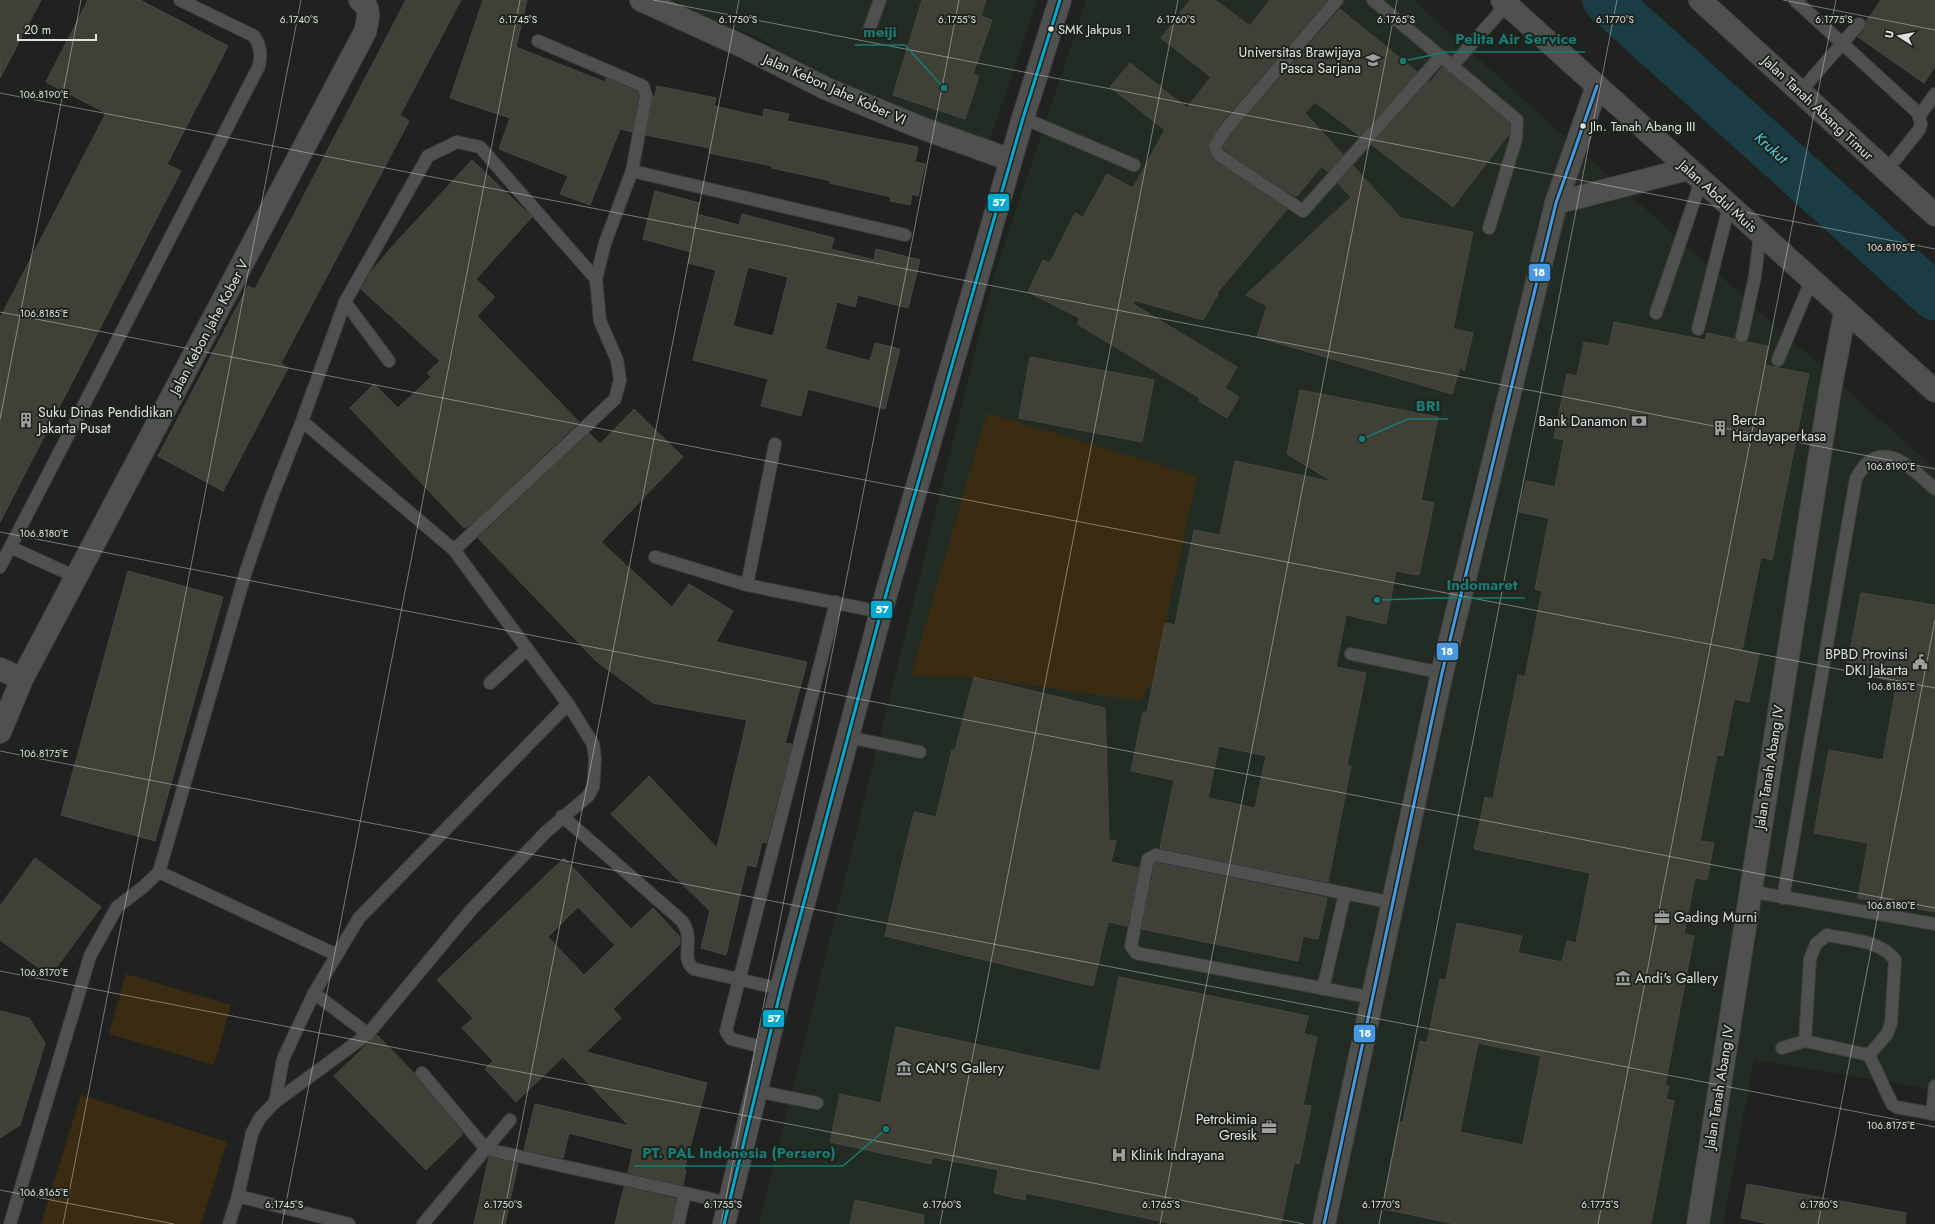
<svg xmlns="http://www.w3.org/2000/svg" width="1935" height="1224" font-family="Jost,sans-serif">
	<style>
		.built { fill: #222c22 }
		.green { fill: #3b2c11 }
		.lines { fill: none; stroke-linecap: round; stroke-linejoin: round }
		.river { stroke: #1a3d45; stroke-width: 47 }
		.building { fill: #3f4137; stroke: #464845; fill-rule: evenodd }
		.service-casing { stroke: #3c3e3c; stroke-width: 14 }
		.minor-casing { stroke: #3c3e3c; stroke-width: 24 }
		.tertiary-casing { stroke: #3c3e3c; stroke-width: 24 }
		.secondary-casing { stroke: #3c3e3c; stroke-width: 24 }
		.service { stroke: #4f514f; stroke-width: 12 }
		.minor { stroke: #4f514f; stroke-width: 22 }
		.tertiary { stroke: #4f514f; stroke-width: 22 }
		.secondary { stroke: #4f514f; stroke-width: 22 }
		.bus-1-casing { stroke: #1e231e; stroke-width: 6 }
		.bus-2-casing { stroke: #1e231e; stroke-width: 6 }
		.bus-1 { stroke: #00a9ce; stroke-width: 3 }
		.bus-2 { stroke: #4699e1; stroke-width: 3 }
		.ticks { fill: none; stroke: #dfe2df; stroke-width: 1; stroke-opacity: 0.45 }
		.bus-dot { fill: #dfe2df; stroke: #1e231e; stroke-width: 1.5 }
		.labels { text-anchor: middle; stroke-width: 4; stroke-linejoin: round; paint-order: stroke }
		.bus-label { font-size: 13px; fill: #dfe2df; stroke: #1e231e; text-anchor: start }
		.poi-label { font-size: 14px; fill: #dfe2df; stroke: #1e231e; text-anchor: start }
		.street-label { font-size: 14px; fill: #dfe2df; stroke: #1e231e }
		.water-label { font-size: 15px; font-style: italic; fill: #52d2ed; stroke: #1e231e }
		.ticks-label { font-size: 10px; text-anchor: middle; fill: #dfe2df; stroke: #1e231e; stroke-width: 4; stroke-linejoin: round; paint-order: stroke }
		.leader { fill: none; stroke: #197b74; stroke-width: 1.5 }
		.callout-dot { fill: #197b74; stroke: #1e231e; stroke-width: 1.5 }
		.callout-label { font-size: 15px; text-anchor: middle; font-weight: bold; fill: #197b74; stroke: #1e231e; stroke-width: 4; stroke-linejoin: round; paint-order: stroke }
		.line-badge { stroke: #1e231e; stroke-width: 1.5 }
		.badge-label { font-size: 11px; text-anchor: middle; font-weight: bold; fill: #fff }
	</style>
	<rect width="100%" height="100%" fill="#1f221f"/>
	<g class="built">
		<path d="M657,0H1037L985,155L812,83L763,39Z"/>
		<path d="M1086,0H1413L1935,469V1090L1754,1060L1723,1224H759L994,276Z"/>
	</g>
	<g class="green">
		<path d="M987,413L1197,476L1153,680L1140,701L974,677L911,675Z"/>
		<path d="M126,974L231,1005L214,1065L109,1034Z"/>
		<path d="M81,1095L227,1142L201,1224H41Z"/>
	</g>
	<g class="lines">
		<path class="river" d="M1606,0L1935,297"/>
	</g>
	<g class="building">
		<path d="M0,0H41L0,78Z"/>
		<path d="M88,0H140L228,46L167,164L181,171L0,522V318L106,113L46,82Z"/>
		<path d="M406,0H461L400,115L409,121L281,363L288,368L223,491L158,456L248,286L255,289Z"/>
		<path d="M483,0H527L516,47L605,82L606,78L637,92L638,96L632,132L620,129L590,205L560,194L568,176L499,149L510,118L450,98Z"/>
		<path d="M922,0H986L981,16L992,20L973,74L979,76L965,119L893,95Z"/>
		<path d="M1190,0H1215L1250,26L1270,0H1327L1219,125L1208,145L1214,160L1287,209L1217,293L1218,294L1203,320L1134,300L1133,304L1237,367L1225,388L1239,397L1227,418L1199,401L1200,398L1077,324L1080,318L1028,292L1043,260L1050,263L1075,213L1083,217L1107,174L1133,188L1165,130L1110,87L1130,63L1187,108L1211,77L1161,38Z"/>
		<path d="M1881,0H1935V66L1924,83L1858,37L1865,29L1866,22Z"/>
		<path d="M1340,9L1417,72L1360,136L1315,102L1305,113L1343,155L1328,172L1322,166L1296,197L1233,156L1223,147L1231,134Z"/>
		<path d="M1442,67L1509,123V134L1453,207L1372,145L1428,82L1430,83Z"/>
		<path d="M657,86L716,98L714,106L763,117L764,109L789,114L787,121L918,147L915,162L925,164L918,196L912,194L910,205L890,201L891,197L830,183L831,181L772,168V166L709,153L710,148L646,135L653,96H655Z"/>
		<path d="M472,160L532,217L476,279L495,297L477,316L579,422L468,527L467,526L464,528L350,408L374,384L398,408L431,377L427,373L440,361L361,289L371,272L390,249Z"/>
		<path d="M1353,166L1401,218L1473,232L1453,329L1473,333L1464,371L1460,367L1452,394L1257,337L1267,306L1246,295L1351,197L1338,183Z"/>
		<path d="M655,191L699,203L697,214L739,225L742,214L834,238L831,249L874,260L876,249L920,260L908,308L858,295L855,307L837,302L825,349L870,361L875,343L900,349L885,409L808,389L801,416L761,406L768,379L693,360L716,270L688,263L691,252L643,239ZM748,267L788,277L773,336L733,326Z"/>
		<path d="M1614,322L1705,340L1707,333L1735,339L1741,343L1747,342L1768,346L1765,365L1809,374L1772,560L1761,557L1742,651L1759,654L1749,702L1734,699L1723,756L1717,755L1700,841L1714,843L1707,880L1695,878L1684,934L1694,936L1665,1086H1669L1666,1099L1674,1101L1651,1224H1455L1383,1209L1400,1122H1403L1420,1041L1427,1043L1440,979L1446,980L1457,923L1522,936L1518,953L1562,962L1567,941L1576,943L1590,873L1474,849L1485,797L1493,799L1518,675L1525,677L1542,591L1535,589L1549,518L1519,512L1526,481L1555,487L1564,440L1554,438L1567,374L1577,376L1584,342L1609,346ZM1478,1043L1541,1056L1523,1145L1460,1132Z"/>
		<path d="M1030,357L1154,380L1142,442L1019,418Z"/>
		<path d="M1300,390L1438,417L1421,500L1434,503L1419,575L1396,571L1386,624L1346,615L1336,667L1366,673L1347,765L1351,766L1328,882L1160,848L1174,780L1131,771L1143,712H1147L1165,623L1175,625L1194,530L1220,535L1235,461L1333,482L1287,454ZM1219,746L1266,756L1255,808L1208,798Z"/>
		<path d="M634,409L683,457L601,542L672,607L689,584L733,611L716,642L807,662L785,743L792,744L766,843L762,842L756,867L747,865L726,955L701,948L710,911L611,814L649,776L717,848L747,720L653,703L596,661L478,538L589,433L600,444Z"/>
		<path d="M128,571L223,597L155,841L61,815Z"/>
		<path d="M1861,593L1935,605V912L1858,898L1868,843L1814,833L1829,750L1883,760L1897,682L1846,672Z"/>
		<path d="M974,677L1105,708L1109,840L1116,841L1111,862L1139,868L1127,926L1108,922L1093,986L885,936L914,812L936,817L952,750H955Z"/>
		<path d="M35,858L101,907L50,976L0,940V906Z"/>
		<path d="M564,858L631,929L653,908L680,937V944L613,1009L621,1018L586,1052L707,1083L684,1170H686L683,1185L628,1173L633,1149L569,1133L563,1158L524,1150L535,1104L629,1126L563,1057L516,1102L485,1069L493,1061L462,1028L473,1018L437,980ZM578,907L615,945L584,975L548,937Z"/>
		<path d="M1157,863L1327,898L1318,939L1303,936L1298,961L1142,929L1155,864Z"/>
		<path d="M1119,977L1308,1016L1304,1034L1317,1037L1303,1105L1311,1106L1299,1164L1294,1163L1281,1224H1174L1026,1193L1025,1200L994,1193L998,1170L932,1157L931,1164L830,1142L840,1094L881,1103L896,1027L1100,1071Z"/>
		<path d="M0,1011L29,1018L45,1043L20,1125L0,1138Z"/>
		<path d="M377,1035L415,1074L463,1134L426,1170L334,1076Z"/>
		<path d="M489,1157L518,1164L505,1224H474Z"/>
		<path d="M1747,1184L1906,1213L1905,1224H1769L1741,1218Z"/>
		<path d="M624,1187L676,1199L671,1224H615Z"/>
		<path d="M855,1200L924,1215L923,1224H850Z"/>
	</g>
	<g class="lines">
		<g class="service-casing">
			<g id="service">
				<path d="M1337,0L1225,130L1215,146L1218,154L1229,162L1303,211L1441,56"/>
				<path d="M1373,0L1517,120L1516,139L1489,228"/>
				<path d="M1795,0L1918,113L1921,124L1919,130L1886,171"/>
				<path d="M869,30L880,0"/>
				<path d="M538,41L643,86L646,96L632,171"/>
				<path d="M1452,66L1507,4"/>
				<path d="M1800,92L1859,24"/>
				<path d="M1919,116L1935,94"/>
				<path d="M1023,118L1134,165"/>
				<path d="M345,302L389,361"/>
				<path d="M1656,313L1701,181"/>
				<path d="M1698,329L1729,206"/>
				<path d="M1742,336L1755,276L1760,235"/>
				<path d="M1778,360L1811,281"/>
				<path d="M10,547L76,577"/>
				<path d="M454,550L615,399L620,380L617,360L600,321L596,279L605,243L632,171L905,235"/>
				<path d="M655,557L747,585L881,612"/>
				<path d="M0,567L259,66C261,55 261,46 254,36L180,0"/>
				<path d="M747,585L775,444"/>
				<path d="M1351,654L1442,673"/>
				<path d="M490,683L527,649"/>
				<path d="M848,737L920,752"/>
				<path d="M562,816L682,921C696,940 679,958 694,969L781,989"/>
				<path d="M159,872L337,955"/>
				<path d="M1749,891L1935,924"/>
				<path d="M1783,898L1856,478C1859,474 1863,467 1867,463C1892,443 1917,474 1935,489"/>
				<path d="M1323,989L1345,893"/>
				<path d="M314,993L368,1034"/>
				<path d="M1373,998L1136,953L1131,946L1148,859L1156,855L1393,903"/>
				<path d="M1805,1041L1810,959L1816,944L1827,935C1850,940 1880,940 1895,960L1891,1023L1887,1034L1869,1055"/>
				<path d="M766,1048L731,1039L726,1031L836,602"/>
				<path d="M1782,1048L1805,1041L1869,1055L1892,1104L1896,1107L1935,1114"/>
				<path d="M422,1073L486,1149L685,1193"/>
				<path d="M756,1091L817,1103"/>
				<path d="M275,1102L283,1059L314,993L359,918L568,704"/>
				<path d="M1932,1114L1935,1086"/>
				<path d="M238,1196L349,1224"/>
				<path d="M10,1224L90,956L117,907L142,888L159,872L246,571L271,499L302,421"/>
				<path d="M229,1224L238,1196L252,1133L260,1118L275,1102L368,1034L471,910L546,832L588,796L593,787L594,777L595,759L593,744L568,704L454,550L302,421L345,302L428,156L457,142L480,147L596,279"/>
				<path d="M423,1224L510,1120"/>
				<path d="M678,1224L685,1193L729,1203"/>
			</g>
		</g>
		<g class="minor-casing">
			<g id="minor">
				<path d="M641,0L742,46L827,89L919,127L1011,160"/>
				<path d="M1700,0L1935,215"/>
				<path d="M1556,203L1688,169"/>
				<path d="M0,669L22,679"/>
				<path d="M0,732L22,679L365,32C368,20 372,8 360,0"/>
				<path d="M1324,1224L1442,673L1556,203L1597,86"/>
				<path d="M1698,1224L1830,391L1845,312"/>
			</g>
		</g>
		<g class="tertiary-casing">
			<path id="tertiary" d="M724,1224L781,989L881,612L1023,118L1060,0"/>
		</g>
		<g class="secondary-casing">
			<path id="secondary" d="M1502,0L1935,391"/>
		</g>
		<use href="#service" class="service"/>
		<use href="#minor" class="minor"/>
		<use href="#tertiary" class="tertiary"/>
		<use href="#secondary" class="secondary"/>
		<g class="bus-1-casing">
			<path id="bus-1" d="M724,1224L781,989L881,612L1023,118L1060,0"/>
		</g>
		<g class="bus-2-casing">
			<path id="bus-2" d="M1324,1224L1442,673L1556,203L1597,86"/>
		</g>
		<use href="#bus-1" class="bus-1"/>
		<use href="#bus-2" class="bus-2"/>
	</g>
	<path class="ticks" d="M653,0L1935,249M1783,0L1935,30M0,93L1935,469M0,312L1935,688M0,419L81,0M0,532L1935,908M0,751L1935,1127M0,971L1304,1224M0,1190L174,1224M63,1224L301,0M282,1224L520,0M502,1224L739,0M721,1224L959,0M940,1224L1178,0M1160,1224L1397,0M1379,1224L1617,0M1598,1224L1836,0M1818,1224L1935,620"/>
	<defs>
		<g id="university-bare" transform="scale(1.2)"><path d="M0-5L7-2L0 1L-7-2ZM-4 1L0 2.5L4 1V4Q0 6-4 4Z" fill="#9c9f9c" stroke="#1e231e" stroke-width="2.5" paint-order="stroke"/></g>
		<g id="building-bare" transform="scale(1.2)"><path d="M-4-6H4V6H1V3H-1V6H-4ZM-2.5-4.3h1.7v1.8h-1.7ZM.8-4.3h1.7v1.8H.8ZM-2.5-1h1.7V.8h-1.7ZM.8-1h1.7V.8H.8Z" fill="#9c9f9c" stroke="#1e231e" stroke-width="2.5" paint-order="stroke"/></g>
		<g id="bank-bare" transform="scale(1.2)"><path d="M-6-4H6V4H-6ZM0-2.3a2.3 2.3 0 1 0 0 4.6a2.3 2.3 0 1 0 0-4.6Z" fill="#9c9f9c" stroke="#1e231e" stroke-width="2.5" paint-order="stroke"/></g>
		<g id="civic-bare" transform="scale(1.2)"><path d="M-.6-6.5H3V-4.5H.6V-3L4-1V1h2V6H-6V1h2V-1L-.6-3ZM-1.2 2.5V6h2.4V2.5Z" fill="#9c9f9c" stroke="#1e231e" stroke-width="2.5" paint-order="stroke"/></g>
		<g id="office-bare" transform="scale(1.2)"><path d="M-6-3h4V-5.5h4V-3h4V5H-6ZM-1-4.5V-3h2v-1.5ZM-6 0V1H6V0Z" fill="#9c9f9c" stroke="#1e231e" stroke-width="2.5" paint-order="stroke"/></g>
		<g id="museum-bare" transform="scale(1.2)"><path d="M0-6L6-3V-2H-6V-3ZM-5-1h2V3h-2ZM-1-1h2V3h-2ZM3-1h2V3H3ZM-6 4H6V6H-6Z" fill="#9c9f9c" stroke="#1e231e" stroke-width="2.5" paint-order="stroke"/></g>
		<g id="hospital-bare" transform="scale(1.2)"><path d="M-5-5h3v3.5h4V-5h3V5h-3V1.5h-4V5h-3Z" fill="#9c9f9c" stroke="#1e231e" stroke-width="2.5" paint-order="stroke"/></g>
	</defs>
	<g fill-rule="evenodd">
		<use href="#university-bare" x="1373" y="60"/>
		<use href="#building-bare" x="26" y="420"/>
		<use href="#bank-bare" x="1639" y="421"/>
		<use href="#building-bare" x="1720" y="428"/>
		<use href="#civic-bare" x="1920" y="662"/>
		<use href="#office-bare" x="1662" y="917"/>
		<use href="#museum-bare" x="1623" y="978"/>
		<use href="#museum-bare" x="904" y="1068"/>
		<use href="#office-bare" x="1269" y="1127"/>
		<use href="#hospital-bare" x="1119" y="1155"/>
	</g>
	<g class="bus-dot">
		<circle cx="1051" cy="29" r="3.5"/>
		<circle cx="1583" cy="126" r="3.5"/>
	</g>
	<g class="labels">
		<g class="bus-label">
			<text x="1058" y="34">SMK Jakpus 1</text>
			<text x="1590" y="131">Jln. Tanah Abang III</text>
		</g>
		<g class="poi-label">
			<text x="1361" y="57" text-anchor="end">Universitas Brawijaya<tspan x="1361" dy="16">Pasca Sarjana</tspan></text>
			<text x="38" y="417">Suku Dinas Pendidikan<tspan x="38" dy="16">Jakarta Pusat</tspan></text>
			<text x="1732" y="425">Berca<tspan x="1732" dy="16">Hardayaperkasa</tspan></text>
			<text x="1627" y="426" text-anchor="end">Bank Danamon</text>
			<text x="1908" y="659" text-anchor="end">BPBD Provinsi<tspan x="1908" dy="16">DKI Jakarta</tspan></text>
			<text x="1674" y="922">Gading Murni</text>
			<text x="1635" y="983">Andi's Gallery</text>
			<text x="916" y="1073">CAN'S Gallery</text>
			<text x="1257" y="1124" text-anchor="end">Petrokimia<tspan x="1257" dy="16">Gresik</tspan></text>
			<text x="1131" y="1160">Klinik Indrayana</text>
		</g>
		<g class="street-label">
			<text transform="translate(835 89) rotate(24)" y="5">Jalan Kebon Jahe Kober VI</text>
			<text transform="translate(1818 108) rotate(43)" y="5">Jalan Tanah Abang Timur</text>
			<text transform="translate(1718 196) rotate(42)" y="5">Jalan Abdul Muis</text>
			<text transform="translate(209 327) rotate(-62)" y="5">Jalan Kebon Jahe Kober V</text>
			<text transform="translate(1769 767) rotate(-81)" y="5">Jalan Tanah Abang IV</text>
			<text transform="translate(1719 1087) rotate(-81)" y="5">Jalan Tanah Abang IV</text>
		</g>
		<g class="water-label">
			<text transform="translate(1771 148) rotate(42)" y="5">Krukut</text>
		</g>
	</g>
	<g class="ticks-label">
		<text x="299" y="23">6.1740°S</text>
		<text x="518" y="23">6.1745°S</text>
		<text x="738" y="23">6.1750°S</text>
		<text x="957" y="23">6.1755°S</text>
		<text x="1176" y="23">6.1760°S</text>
		<text x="1396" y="23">6.1765°S</text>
		<text x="1615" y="23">6.1770°S</text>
		<text x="1834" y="23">6.1775°S</text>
		<text x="44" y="98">106.8190°E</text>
		<text x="1891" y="251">106.8195°E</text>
		<text x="44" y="317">106.8185°E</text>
		<text x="1891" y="470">106.8190°E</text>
		<text x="44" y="537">106.8180°E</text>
		<text x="1891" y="690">106.8185°E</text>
		<text x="44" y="757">106.8175°E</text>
		<text x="1891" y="909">106.8180°E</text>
		<text x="44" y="976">106.8170°E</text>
		<text x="1891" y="1129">106.8175°E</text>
		<text x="44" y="1196">106.8165°E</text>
		<text x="284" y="1208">6.1745°S</text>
		<text x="503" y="1208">6.1750°S</text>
		<text x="723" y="1208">6.1755°S</text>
		<text x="942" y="1208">6.1760°S</text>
		<text x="1161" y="1208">6.1765°S</text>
		<text x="1381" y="1208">6.1770°S</text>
		<text x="1600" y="1208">6.1775°S</text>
		<text x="1819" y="1208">6.1780°S</text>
	</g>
	<path class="leader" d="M944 88L905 45H855M1403 61L1447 52H1585M1362 439L1408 419H1448M1377 600L1438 598H1525M886 1129L843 1166H634"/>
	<g class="callout-dot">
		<circle cx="944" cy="88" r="4"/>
		<circle cx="1403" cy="61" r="4"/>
		<circle cx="1362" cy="439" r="4"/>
		<circle cx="1377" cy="600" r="4"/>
		<circle cx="886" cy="1129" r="4"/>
	</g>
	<g class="callout-label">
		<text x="880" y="37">meiji</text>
		<text x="1516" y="44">Pelita Air Service</text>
		<text x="1428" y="411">BRI</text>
		<text x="1482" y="590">Indomaret</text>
		<text x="739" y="1158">PT. PAL Indonesia (Persero)</text>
	</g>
	<g class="line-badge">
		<rect x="987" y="193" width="23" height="19" rx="4" fill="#00a9ce"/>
		<rect x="1528" y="263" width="23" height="19" rx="4" fill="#4699e1"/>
		<rect x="870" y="600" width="23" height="19" rx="4" fill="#00a9ce"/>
		<rect x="1436" y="642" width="23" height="19" rx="4" fill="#4699e1"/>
		<rect x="762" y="1009" width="23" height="19" rx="4" fill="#00a9ce"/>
		<rect x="1353" y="1024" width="23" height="19" rx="4" fill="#4699e1"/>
	</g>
	<g class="badge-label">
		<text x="999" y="206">57</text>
		<text x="1539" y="276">18</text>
		<text x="882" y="613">57</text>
		<text x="1447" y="655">18</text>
		<text x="774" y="1022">57</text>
		<text x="1365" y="1037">18</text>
	</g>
	<g transform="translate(1899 36) rotate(281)" stroke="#1e231e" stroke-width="3" paint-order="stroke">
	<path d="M0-3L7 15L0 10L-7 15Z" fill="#dfe2df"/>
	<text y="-6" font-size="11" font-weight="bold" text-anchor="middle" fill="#dfe2df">U</text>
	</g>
	<path d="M18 34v6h78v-6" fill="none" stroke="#dfe2df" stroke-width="2"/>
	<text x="24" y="34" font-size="12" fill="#dfe2df" stroke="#1e231e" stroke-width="3" paint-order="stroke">20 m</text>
</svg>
